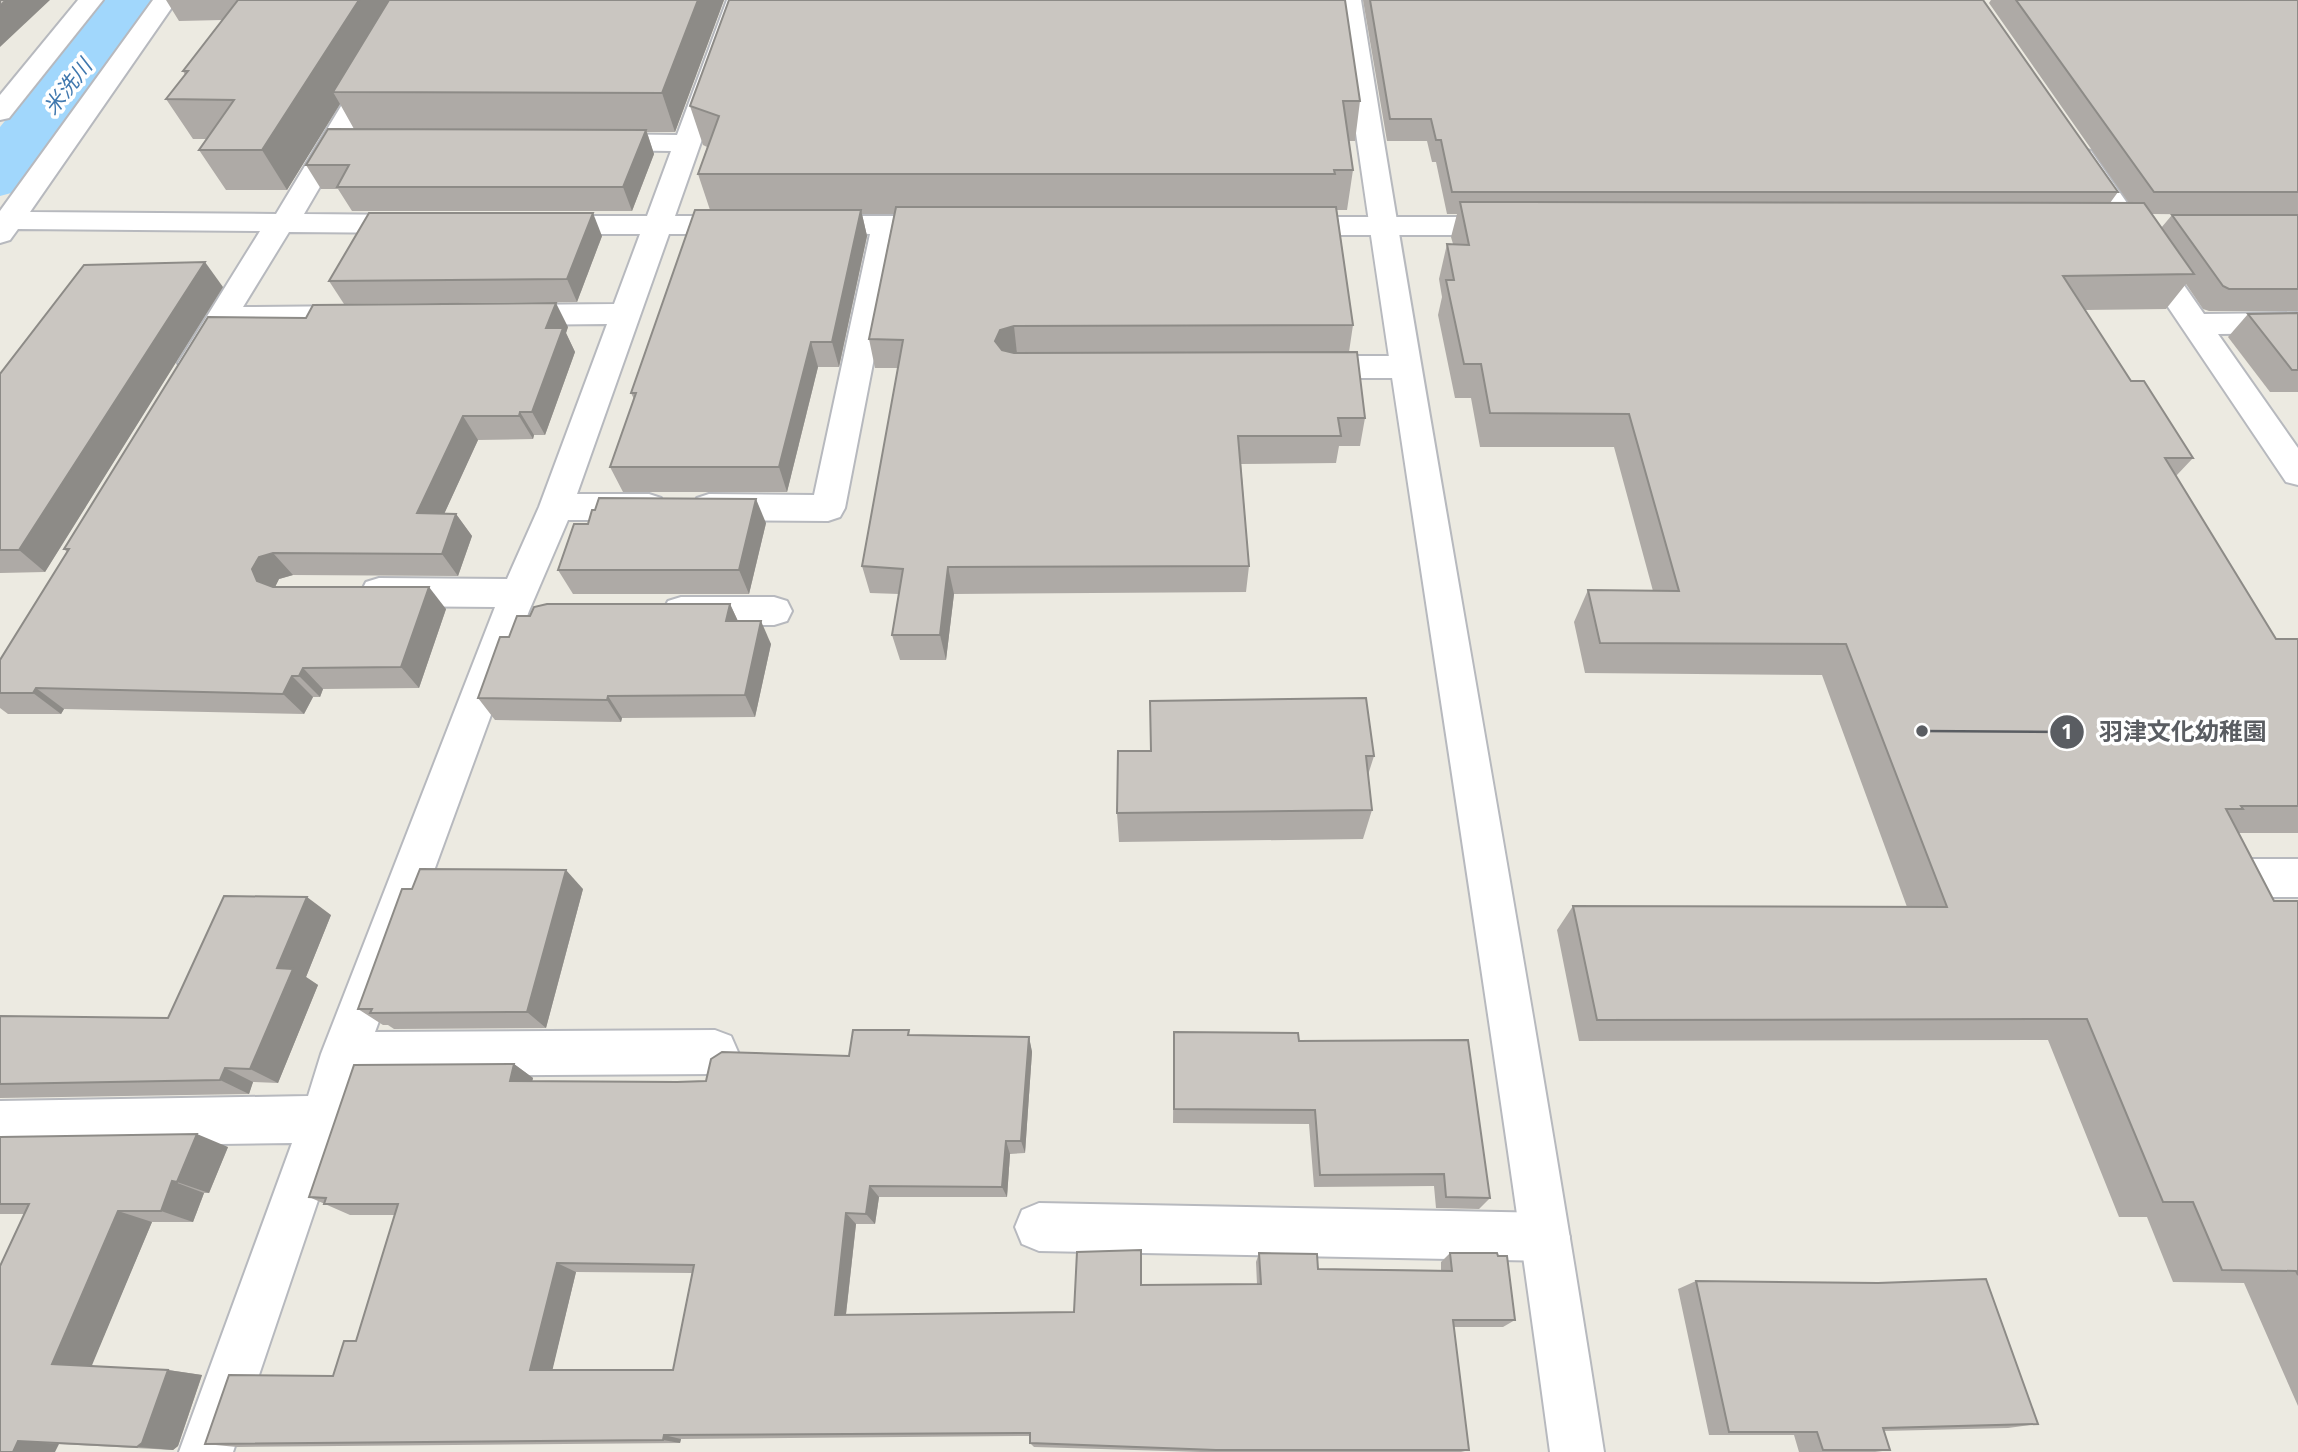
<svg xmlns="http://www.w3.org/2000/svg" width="2298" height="1452" font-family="'Open Sans','Noto Sans JP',sans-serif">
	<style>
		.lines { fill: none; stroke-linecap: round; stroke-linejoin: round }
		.river { fill: #a1d7fc; fill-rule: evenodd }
		.minor-casing { stroke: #b7b9be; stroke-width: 4 }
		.tertiary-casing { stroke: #b7b9be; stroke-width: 4 }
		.minor { fill: #fff; fill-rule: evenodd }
		.tertiary { fill: #fff; fill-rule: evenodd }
		.wall { fill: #aeaaa6; fill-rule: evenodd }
		.shaded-wall { fill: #8d8b87 }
		.building { fill: #cac6c1; stroke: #8d8b87; stroke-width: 2; fill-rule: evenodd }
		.labels { text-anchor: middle; stroke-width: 7; stroke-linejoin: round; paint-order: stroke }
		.far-water-label { font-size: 21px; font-style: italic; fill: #4078ae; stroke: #fff }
		.leader { fill: none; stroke: #5a5d62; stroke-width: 2.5 }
		.callout-dot { fill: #5a5d62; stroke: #fff; stroke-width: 2.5 }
		.mark-label { font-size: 21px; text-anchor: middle; font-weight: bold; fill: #fff }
		.callout-label { font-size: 24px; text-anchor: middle; font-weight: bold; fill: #5a5d62; stroke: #fff; stroke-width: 7; stroke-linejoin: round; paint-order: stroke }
	</style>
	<rect width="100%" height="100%" fill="#eceae1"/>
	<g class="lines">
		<path class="river" d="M103,0H167L26,189L0,196V127Z"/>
		<g class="minor-casing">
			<g id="minor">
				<path d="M78,0H103L9,118L0,120V95Z"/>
				<path d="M153,0H177L30,212L276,214L405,0H429L304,214L416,215L426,218L430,224L426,230L416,233L289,232L243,307L360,306L371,309L375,316L371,323L360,326L231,327L205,370L194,374L183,370L178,363L260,231L18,229L10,240L0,243V211Z"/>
				<path d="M727,0H751L675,216H742L752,219L756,225L752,231L742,234H669L577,494H649L661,498L666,507L661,516L649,520H568L529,611L375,1032L715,1030L731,1036L738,1052L731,1068L715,1074L360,1076L233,1452H179L292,1143L0,1147V1101L308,1096L321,1054L495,607L379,606L366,602L361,592L366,582L379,578L507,579L539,507L607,324L511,325L500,322L496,315L500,308L511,305L614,304L640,234H547L537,231L533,225L537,219L547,216H647L671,151L597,150L588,148L584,142L588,136L597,134L677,135Z"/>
				<path d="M2081,149L2091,151L2204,314L2298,313V333L2218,334L2298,448V485L2286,482L2067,157L2071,151Z"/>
				<path d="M813,216H945L955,219L959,225L955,231L898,234L845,508L840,517L828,521L709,520L697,516L692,507L697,498L709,494L814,495L870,234L803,231L799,225L803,219Z"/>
				<path d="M1285,217H1505L1515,220L1519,226L1515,232L1505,235H1285L1275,232L1271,226L1275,220Z"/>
				<path d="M1306,356H1404L1415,359L1420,367L1415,375L1404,378H1306L1295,375L1290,367L1295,359Z"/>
				<path d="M681,597H774L787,601L792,611L787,621L774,625H681L668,621L663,611L668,601Z"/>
				<path d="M2237,859H2298V897H2237L2222,891L2216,878L2222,865Z"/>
				<path d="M1039,1203L1546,1213L1563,1220L1570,1237L1563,1254L1546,1261L1039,1251L1022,1244L1015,1227L1022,1210Z"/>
			</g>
		</g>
		<g class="tertiary-casing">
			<path id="tertiary" d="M1337,0H1361C1438,485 1529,967 1604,1452H1550C1485,967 1405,484 1337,0Z"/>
		</g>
		<use href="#minor" class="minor"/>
		<use href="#tertiary" class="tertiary"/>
	</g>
	<g class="wall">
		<path d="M166,0H724L675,132H647L654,154L632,211H352L338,189H321L306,165L354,129L340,104L287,190H226L199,150L207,139H193L166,99L185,75L183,71L222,20L179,21Z"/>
		<path d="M1363,0H1983L2118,192L2110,203H2129L1989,3L1991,0H2298V311H2209L2203,309L2186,284L2166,309L2085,310L2131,381L2193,458L2176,476L2276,639H2298V833H2238L2274,901H2298V1406L2244,1283L2173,1282L2147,1217H2119L2048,1040L1579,1041L1557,930L1573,906L1907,907L1822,675L1585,673L1574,622L1588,590L1653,591L1614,447H1480L1471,398H1455L1438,315L1442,297L1439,279L1447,244H1453L1451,237L1457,214H1447L1436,162H1432L1427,141H1387ZM2152,214L2258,215H2172L2161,228Z"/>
		<path d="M1360,101L1355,141H1349L1353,170L1347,210H1337L1353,325L1349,352L1365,418L1360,446H1339L1336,463L1241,464L1249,566L1246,592L954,594L946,660H900L892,635L899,594L870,593L862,566L898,368H875L869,339L894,214H862L867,236L839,367H818L787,492H623L610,467L634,399L631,393L710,210L698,174L707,147L703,145L690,106Z"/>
		<path d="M602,236L577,302L344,304L329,281Z"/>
		<path d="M223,287L45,572L0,573V374Z"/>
		<path d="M2298,313V392H2270L2228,337L2248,314Z"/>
		<path d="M568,327L566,333L575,352L545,435H534L533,439L478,440L444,514H456L472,536L458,576L293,575L279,579L275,587L446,609L419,688L323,689L320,697H313L304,714L64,709L61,714H8L0,708V660L67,552L64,549Z"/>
		<path d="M766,523L749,594H573L558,570L588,524Z"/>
		<path d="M730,604L738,621L771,644L755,717L622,718L621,722L495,720L478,698L509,637L530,616Z"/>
		<path d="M1150,701L1374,756L1368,775L1372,810L1363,839L1119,842L1117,813L1150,751Z"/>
		<path d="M583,889L546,1028L394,1029L388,1025H383L358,1009Z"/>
		<path d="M331,915L306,977L318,985L278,1083L253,1082L249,1094L0,1098V1016L168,1018Z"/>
		<path d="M1174,1032L1299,1041L1490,1198L1479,1209L1436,1208L1434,1186L1314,1187L1309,1124L1173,1123Z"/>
		<path d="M911,1035L1029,1037L1032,1052L1025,1153L1010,1154L1007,1197H879L875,1224H856L846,1315L1074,1312L1141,1285L1257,1284L1256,1262L1259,1253L1318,1269L1441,1270V1262L1450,1253L1515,1320L1503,1327H1454L1469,1450L1461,1452H1201L1034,1447L1030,1443V1436L681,1439L680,1443L237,1447L205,1444L333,1376L356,1341L395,1215H350L309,1197L514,1064L533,1078L532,1081L677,1082L706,1081L849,1056ZM576,1272L692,1273L673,1370H552Z"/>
		<path d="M0,1137L228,1147L209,1193H204L193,1222H152L91,1366L168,1370L202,1375L178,1446L173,1450L59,1444L0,1452L24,1214H0Z"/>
		<path d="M1696,1281L2038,1424L2008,1428L1884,1431L1890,1450L1875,1452H1799L1794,1435H1709L1678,1289Z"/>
	</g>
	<g class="shaded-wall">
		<path d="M6,0H50L0,47V6Z"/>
		<path d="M359,0H403L333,92L340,104L287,190L262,150Z"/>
		<path d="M698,0H724L675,132L662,93Z"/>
		<path d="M646,130L654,154L632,211L623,187Z"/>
		<path d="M861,210L867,236L839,367L832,342Z"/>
		<path d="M593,213L602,236L577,302L567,279Z"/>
		<path d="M205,262L223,287L45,572L19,550Z"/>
		<path d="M556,303L568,327L566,333L575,352L545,435L532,412L546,328Z"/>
		<path d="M1014,326L1017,354L1004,359L995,341L1000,330Z"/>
		<path d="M811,342L818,367L787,492L779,467Z"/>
		<path d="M520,412L534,435L533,439L519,416Z"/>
		<path d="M463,416L478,440L434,536L417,513Z"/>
		<path d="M756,499L766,523L749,594L739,570Z"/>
		<path d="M456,514L472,536L458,576L442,554Z"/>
		<path d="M273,553L293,575L279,579L273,591L257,581L252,569L259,557Z"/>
		<path d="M948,567L954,594L946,660L940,635Z"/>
		<path d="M429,587L446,609L419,688L401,667Z"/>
		<path d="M730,604L741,628L726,621Z"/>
		<path d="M761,621L771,644L755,717L745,695Z"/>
		<path d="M303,668L323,689L320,697L299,676Z"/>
		<path d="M292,676L313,697L304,714L283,694Z"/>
		<path d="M36,688L64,709L61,714L33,693Z"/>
		<path d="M608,696L622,718L621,722L607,700Z"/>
		<path d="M566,870L583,889L546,1028L527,1012Z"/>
		<path d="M307,897L331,915L306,977L318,985L278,1083L250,1069L277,968Z"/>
		<path d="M1029,1037L1032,1052L1025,1153L1021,1141Z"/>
		<path d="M514,1064L533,1078L529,1094L510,1081Z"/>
		<path d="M225,1068L253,1082L249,1094L220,1080Z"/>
		<path d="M197,1134L228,1147L209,1193L177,1182Z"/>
		<path d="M1006,1141L1010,1154L1007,1197L1002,1187Z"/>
		<path d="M172,1181L204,1193L193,1222L161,1211Z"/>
		<path d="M870,1186L879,1197L875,1224L866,1214Z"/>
		<path d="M118,1211L152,1222L90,1370L52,1364Z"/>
		<path d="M846,1213L856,1224L845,1322L835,1315Z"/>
		<path d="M557,1263L576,1272L551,1376L530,1370Z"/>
		<path d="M168,1370L202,1375L178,1446L173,1450L137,1447Z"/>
		<path d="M664,1435L681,1439L680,1443L663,1440Z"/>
		<path d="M18,1441L59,1444L55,1452H13Z"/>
	</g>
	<g class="building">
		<path d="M0,0H6L0,6Z"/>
		<path d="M238,0H359L262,150H199L234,100L166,99L188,71H183Z"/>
		<path d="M389,0H698L662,93L333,92Z"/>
		<path d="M729,0H1345L1360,101H1343L1353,170H1334L1335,174H698L719,116L690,106Z"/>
		<path d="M1370,0H1983L2118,192H1452L1441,140H1436L1431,119H1390Z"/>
		<path d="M2016,0H2298V192H2154Z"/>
		<path d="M328,129L646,130L623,187H337L349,165H306Z"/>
		<path d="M1460,202L2144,203L2194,274L2063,276L2131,381H2144L2193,458H2165L2276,639H2298V806H2241L2243,809H2226L2274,901H2298V1275L2296,1271L2222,1270L2193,1202H2163L2087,1019L1597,1020L1573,906L1947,907L1846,644L1600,643L1588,590L1679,591L1629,414L1490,413L1481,364H1464L1446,280H1454L1447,244L1469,245Z"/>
		<path d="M896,207H1336L1353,325L1014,326L1000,330L995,341L1002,350L1014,353L1357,352L1365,418H1338L1341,436H1238L1249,566L948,567L940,635H892L903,569L862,566L903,340L869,339Z"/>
		<path d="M695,210H861L832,342H811L779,467H610L636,393H631Z"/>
		<path d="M369,213H593L567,279L329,281Z"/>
		<path d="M2172,215H2298V289H2229L2223,286Z"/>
		<path d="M205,262L19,550H0V374L84,265Z"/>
		<path d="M556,303L546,328H563L532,412H520L519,416H463L417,513L456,514L442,554L273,553L259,557L252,569L257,581L273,587H429L401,667L303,668L299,676H292L283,694L36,688L33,693H0V660L69,549H64L208,317L306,318L313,305Z"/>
		<path d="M2298,313V370H2292L2248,314Z"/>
		<path d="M599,498L756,499L739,570H558L574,524H588L592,510H595Z"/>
		<path d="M547,604H730L726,621H761L745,695L608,696L607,700L478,698L500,637H509L517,616H530L534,607Z"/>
		<path d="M1366,698L1374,756H1366L1372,810L1117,813L1118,751H1151L1150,701Z"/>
		<path d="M420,869L566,870L527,1012L370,1013L372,1009H358L402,889H412Z"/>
		<path d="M224,896L307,897L277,968L293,969L250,1069L225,1068L220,1080L0,1084V1016L168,1018Z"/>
		<path d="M853,1030H909L908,1035L1029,1037L1021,1141H1006L1002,1187L870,1186L866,1214L846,1213L835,1315L1074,1312L1077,1252L1141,1250V1285L1261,1284L1259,1253L1317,1254L1318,1269L1452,1271L1450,1253H1497L1498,1256H1507L1515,1320H1453L1469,1450H1216L1030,1443V1433L664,1435L663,1440L205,1444L229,1375L333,1376L344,1341H356L398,1204H324L326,1198L309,1197L354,1065L514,1064L510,1081L677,1082L706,1081L711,1059L722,1052L849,1056ZM557,1263L694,1265L673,1370H530Z"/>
		<path d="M1174,1032L1298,1033L1299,1041L1468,1040L1490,1198L1446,1197L1444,1174L1320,1175L1315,1110L1174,1109Z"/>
		<path d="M197,1134L177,1182L172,1181L161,1211H118L52,1364L168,1370L142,1443L137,1447L18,1441L13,1452H0V1266L29,1204H0V1137Z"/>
		<path d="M1986,1279L2038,1424L1883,1428L1890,1450H1823L1817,1432H1729L1696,1281L1878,1283Z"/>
	</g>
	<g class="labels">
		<g class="far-water-label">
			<text transform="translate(68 87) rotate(-52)" y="7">米洗川</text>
		</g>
	</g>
	<path class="leader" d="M1922 731L2067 732"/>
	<g class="callout-dot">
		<circle cx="1922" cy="731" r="7"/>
		<circle cx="2067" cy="732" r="18"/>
	</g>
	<g class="mark-label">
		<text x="2067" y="739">1</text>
	</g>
	<g class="callout-label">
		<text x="2183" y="740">羽津文化幼稚園</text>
	</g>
</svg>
